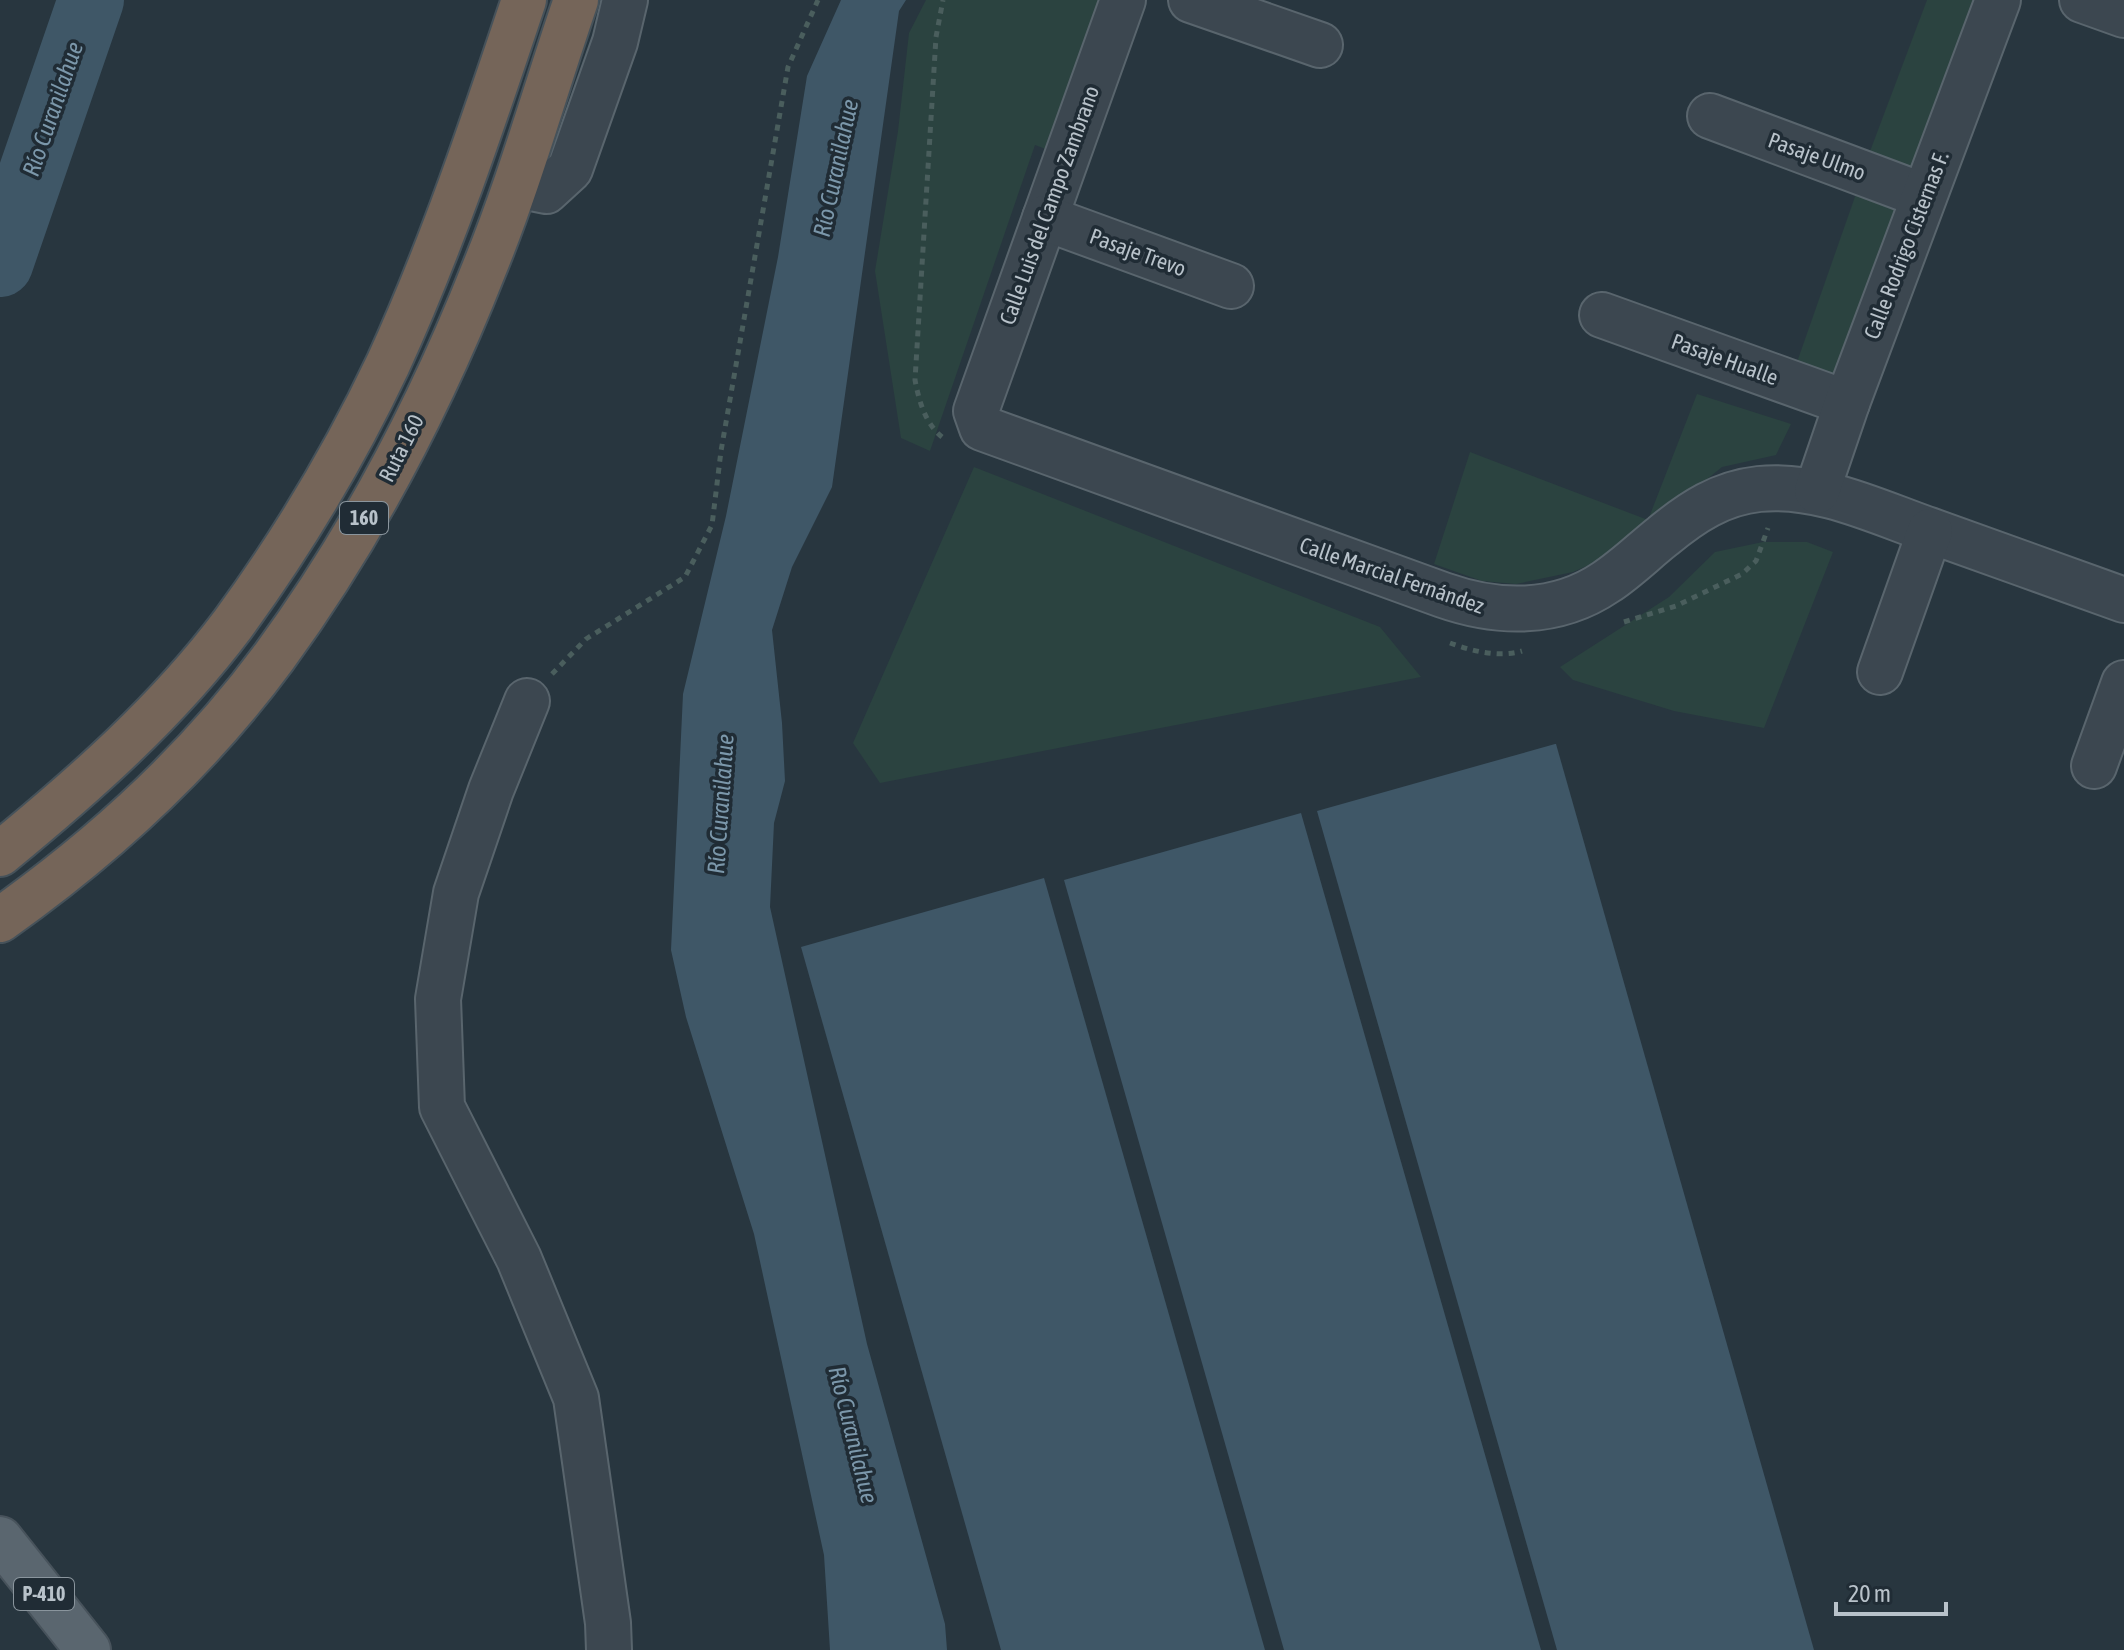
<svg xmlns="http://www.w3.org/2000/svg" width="2124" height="1650" font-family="'Asap Condensed',sans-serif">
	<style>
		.green { fill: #2b4340 }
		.water { fill: #3f5767 }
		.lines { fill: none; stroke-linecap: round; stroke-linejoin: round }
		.river { stroke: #3f5767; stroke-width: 66 }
		.street-casing { stroke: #59656d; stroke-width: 48 }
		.primary-casing { stroke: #48535c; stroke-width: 48 }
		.highway-casing { stroke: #46525a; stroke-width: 48 }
		.path { stroke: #4a5e5d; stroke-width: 5; stroke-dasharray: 6 6; stroke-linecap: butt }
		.street { stroke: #3c4750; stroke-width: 44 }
		.primary { stroke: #5a666f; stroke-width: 44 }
		.highway { stroke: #756559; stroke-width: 44 }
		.labels { text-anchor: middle; stroke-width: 7; stroke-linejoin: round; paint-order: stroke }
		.shield { fill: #202c35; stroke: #8a959d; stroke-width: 2 }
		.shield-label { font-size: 20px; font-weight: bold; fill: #b8c2ca }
		.street-label { font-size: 22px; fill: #b8c2ca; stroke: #202c35 }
		.water-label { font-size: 24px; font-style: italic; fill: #7b97aa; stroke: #202c35 }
	</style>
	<rect width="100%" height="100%" fill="#28363f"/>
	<g class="green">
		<path d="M926,0H1105L1051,151L1035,145L930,451L901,438L875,271L898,131L909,33Z"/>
		<path d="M1927,0H1979L1915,181L1866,162Z"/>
		<path d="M1857,191L1903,207L1840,382L1796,365Z"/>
		<path d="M1697,394L1791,424L1776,455L1722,467L1616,553L1573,572L1516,584L1482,581L1434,564L1470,452L1648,520Z"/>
		<path d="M974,467L1380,627L1421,677L880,783L853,743Z"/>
		<path d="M1763,542H1807L1833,552L1764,728L1674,711L1573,680L1560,667L1669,597L1715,552Z"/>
	</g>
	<g class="water">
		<path d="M841,0H906L899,11L832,487L792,567L772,630L782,723L785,781L774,823L770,907L867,1344L945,1624L947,1650H830L824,1555L754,1234L686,1017L671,950L683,694L726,516L778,257L807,76Z"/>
		<path d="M1555,744H1556L1814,1650H1557L1317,811Z"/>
		<path d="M1301,813L1541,1650H1284L1064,880Z"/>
		<path d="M1044,878L1265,1650H1001L801,947Z"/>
	</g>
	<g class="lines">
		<path class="river" d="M0,264L91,0"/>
		<g class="street-casing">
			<g id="street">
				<path d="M1123,0L976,411L982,428L1443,595C1497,614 1556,616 1606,582C1626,569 1644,551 1663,536C1692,512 1721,493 1759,489C1818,483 1875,511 1929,530C1994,553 2059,577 2124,600"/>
				<path d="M1191,0L1320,45"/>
				<path d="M2082,0L2124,15"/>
				<path d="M1710,116L1924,196"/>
				<path d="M516,185L546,191L570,169L615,42L625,0"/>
				<path d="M1045,218L1231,286"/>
				<path d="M1602,315L1847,403"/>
				<path d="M1817,491L1847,403L1998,0"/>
				<path d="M1880,672L1930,531"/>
				<path d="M527,701L491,790L456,893L438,999L442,1107L519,1259L576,1398L608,1623L609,1650"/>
				<path d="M2094,766L2124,683"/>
			</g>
		</g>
		<g class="primary-casing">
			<path id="primary" d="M0,1539L88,1650"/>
		</g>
		<g class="highway-casing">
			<g id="highway">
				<path d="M0,854C84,785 167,712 233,624C292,543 345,455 388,364C442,246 483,123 524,0"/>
				<path d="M0,920C103,847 199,759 274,657C361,538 430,406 484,269C520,181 545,90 576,0"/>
			</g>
		</g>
		<g class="path">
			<path d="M942,437C925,423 919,401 915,380L936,37L943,0"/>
			<path d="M1624,622L1676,606L1742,574L1756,561L1768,528"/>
			<path d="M1450,643C1472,651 1499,658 1522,651"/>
			<path d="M552,674L586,639L685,577L712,525L721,451L788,67L818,0"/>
		</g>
		<use href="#street" class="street"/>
		<use href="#primary" class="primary"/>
		<use href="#highway" class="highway"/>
	</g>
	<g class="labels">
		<g class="shield">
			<rect x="340" y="502" width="48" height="32" rx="6"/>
			<rect x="14" y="1578" width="60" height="32" rx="6"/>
		</g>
		<g class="shield-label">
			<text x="364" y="525">160</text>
			<text x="44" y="1601">P-410</text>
		</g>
		<g class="street-label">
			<text transform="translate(1817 156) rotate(20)" y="8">Pasaje Ulmo</text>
			<text transform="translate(1049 205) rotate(-70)" y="8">Calle Luis del Campo Zambrano</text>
			<text transform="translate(1906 245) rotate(-69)" y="8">Calle Rodrigo Cisternas F.</text>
			<text transform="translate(1138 252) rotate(20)" y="8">Pasaje Trevo</text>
			<text transform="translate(1725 359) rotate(20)" y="8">Pasaje Hualle</text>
			<text transform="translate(401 448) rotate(-63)" y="8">Ruta 160</text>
			<text transform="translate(1392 575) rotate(19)" y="8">Calle Marcial Fernández</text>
		</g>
		<g class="water-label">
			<text transform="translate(53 109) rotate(-71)" y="8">Río Curanilahue</text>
			<text transform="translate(836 168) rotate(-78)" y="8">Río Curanilahue</text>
			<text transform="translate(721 804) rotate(-86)" y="8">Río Curanilahue</text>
			<text transform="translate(853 1435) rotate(76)" y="8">Río Curanilahue</text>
		</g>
	</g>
	<path d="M1836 1602v12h110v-12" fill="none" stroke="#b8c2ca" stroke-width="4"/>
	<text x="1848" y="1602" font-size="24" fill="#b8c2ca" stroke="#202c35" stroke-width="6" paint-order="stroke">20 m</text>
</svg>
